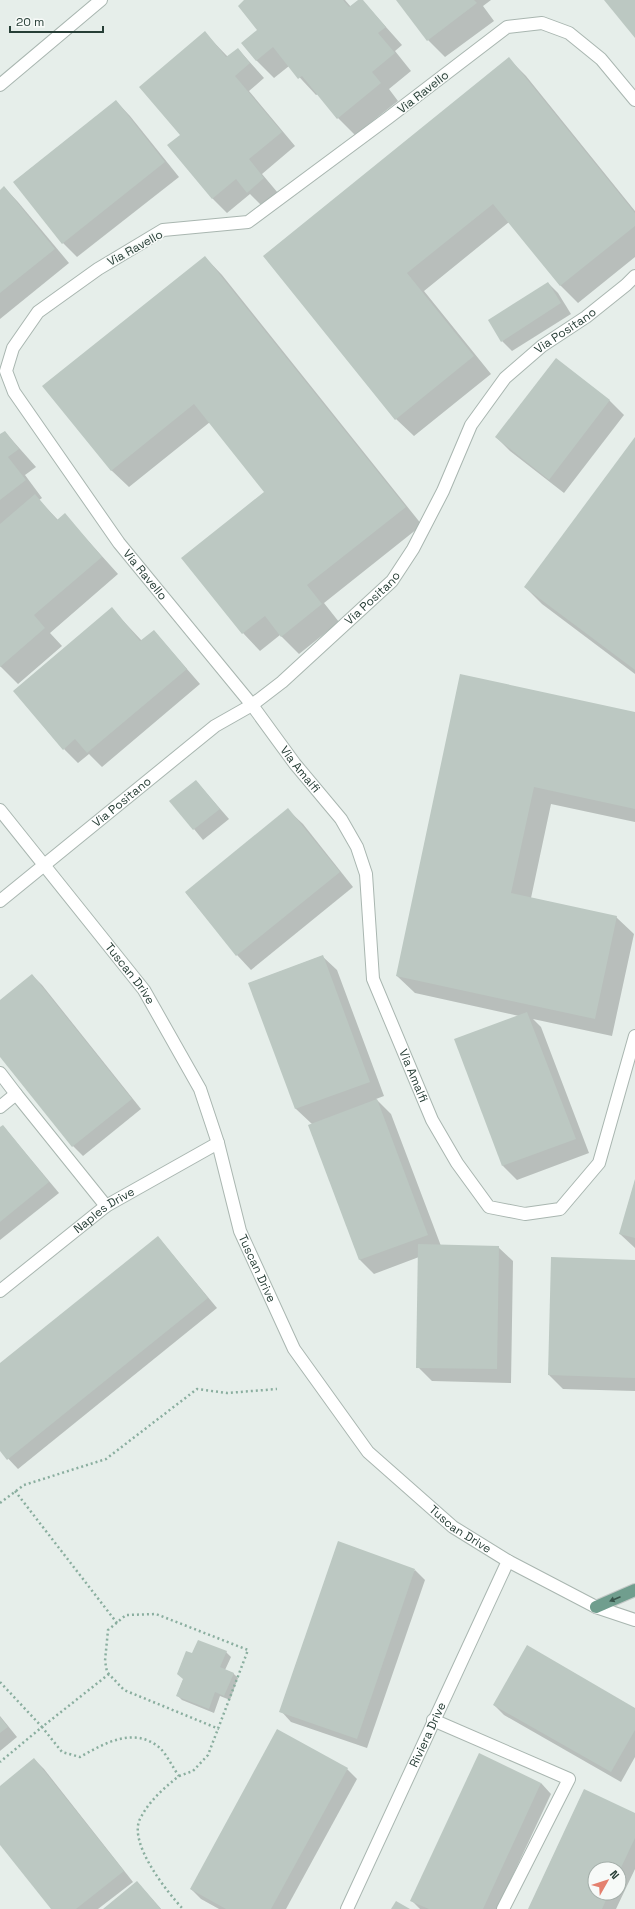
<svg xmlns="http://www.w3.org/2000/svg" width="635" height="1909" font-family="'Space Grotesk',sans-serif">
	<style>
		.shadow { fill: #0003; fill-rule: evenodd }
		.building { fill: #bcc8c2 }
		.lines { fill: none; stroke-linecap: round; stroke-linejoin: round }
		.minor-casing { stroke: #a9b6b0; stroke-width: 14 }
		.major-casing { stroke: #c3c9c7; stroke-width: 14 }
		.path { stroke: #8aae9f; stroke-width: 2.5; stroke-dasharray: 2 3; stroke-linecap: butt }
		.minor { stroke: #fff; stroke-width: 12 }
		.major { stroke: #709e8e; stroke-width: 12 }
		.oneway { fill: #39564c }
		.labels { text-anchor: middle; stroke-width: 3; stroke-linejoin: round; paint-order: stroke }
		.street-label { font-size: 12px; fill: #273e36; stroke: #f7faf8 }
	</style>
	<rect width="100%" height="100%" fill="#e6eeea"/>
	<g class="shadow">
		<path d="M246,0H345L351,7L360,0H362L402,45L395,51L411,71L389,89L398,101L355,135L338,118L318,94L316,95L289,66L274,78L256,60L258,30Z"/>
		<path d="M398,0H491L483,6L494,21L445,57L428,40Z"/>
		<path d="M205,33L228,57L238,49L264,78L249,91L295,146L262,174L278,193L262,206L250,194L227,213L213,199L169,146L181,135Z"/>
		<path d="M509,59L526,76L635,211V257L578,303L561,286L509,222L424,291L491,374L414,436L396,419L264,256Z"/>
		<path d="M116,101L130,116L179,177L77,257L63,243L14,182Z"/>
		<path d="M4,187L18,202L69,263L0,319V191Z"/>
		<path d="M205,257L222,275L422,525L324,603L339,622L299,654L280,635L260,651L243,633L183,558L265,492L210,422L129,487L111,470Z"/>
		<path d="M548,283L558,293L571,314L512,351L502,341Z"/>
		<path d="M556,359L610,401L624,415L564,493L510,451L496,437Z"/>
		<path d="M5,432L36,467L25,475L42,498L39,500L58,520L65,515L118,574L50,633L62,646L18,684L0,666V436Z"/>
		<path d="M635,439V674L542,604L525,587Z"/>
		<path d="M112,609L142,641L154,631L200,684L102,767L89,754L78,763L64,749Z"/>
		<path d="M461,675L635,713V822L551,804L531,898L616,917L634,934L612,1036L533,1019L541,1027L589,1153L517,1180L503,1166L519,1016L415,993L397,976Z"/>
		<path d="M196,781L229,819L203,840L171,801Z"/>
		<path d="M288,810L303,824L353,887L251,970L237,955L186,893Z"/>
		<path d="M322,956L337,970L384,1096L376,1099L391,1114L441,1246L498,1247L513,1261L511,1383L432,1381L418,1367L419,1257L374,1274L360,1260L312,1124L296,1109L250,983Z"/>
		<path d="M32,975L42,985L141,1109L83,1156L73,1146L0,1055V1001Z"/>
		<path d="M3,1126L59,1193L0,1240V1128Z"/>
		<path d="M635,1181V1248L620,1234Z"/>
		<path d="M158,1237L217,1308L18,1469L0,1450V1365Z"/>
		<path d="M635,1261V1391L563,1389L549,1375Z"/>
		<path d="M415,1570L425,1580L367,1748L291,1722L281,1711Z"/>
		<path d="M226,1652L231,1657L225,1670L233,1673L238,1678L230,1700L220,1696L214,1713L182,1700L177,1695L193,1655Z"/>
		<path d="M494,1705L635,1709V1757L621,1782L504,1715Z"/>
		<path d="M0,1716L17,1737L0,1751Z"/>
		<path d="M34,1759L44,1769L133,1882L98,1909H53L0,1843V1787Z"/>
		<path d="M347,1769L357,1779L286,1909H219L201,1899L191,1889Z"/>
		<path d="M541,1783L551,1794L497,1909H420L411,1900Z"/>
		<path d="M635,1814V1869L616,1909H529ZM595,1869H619V1893H595Z"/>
		<path d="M137,1882L161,1909H104Z"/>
	</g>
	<g class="building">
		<path d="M244,0H343L349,7L358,0H363L386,27L378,33L395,53L372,72L381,83L337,119L302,76L298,79L273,47L256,61L241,43L257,30L238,6Z"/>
		<path d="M396,0H474L477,3L427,41Z"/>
		<path d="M604,0H635V38Z"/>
		<path d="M205,31L226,57L238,48L250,63L235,76L282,132L249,159L264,178L247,193L236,179L212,199L167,145L180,135L139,87Z"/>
		<path d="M509,57L635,213V226L560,286L493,204L407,273L474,356L395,420L263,256Z"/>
		<path d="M116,100L165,162L62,244L13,182Z"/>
		<path d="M4,186L55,249L0,293V190Z"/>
		<path d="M205,256L406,507L307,585L322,604L281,637L265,616L242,634L181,558L264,492L194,404L111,471L42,386Z"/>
		<path d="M548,282L561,303L501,342L488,320Z"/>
		<path d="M556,358L610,400L549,480L495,437Z"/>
		<path d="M5,431L19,449L8,457L26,480L0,500V434Z"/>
		<path d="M635,437V670L524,587Z"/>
		<path d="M35,494L57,520L65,513L102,557L34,615L45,628L0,667V524Z"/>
		<path d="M112,607L140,641L154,630L187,669L87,753L75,739L63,750L13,691Z"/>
		<path d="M460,674L635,712V809L534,787L511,893L617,916L595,1019L396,976Z"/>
		<path d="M196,780L220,809L193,830L169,801Z"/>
		<path d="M288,808L340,872L236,956L185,892Z"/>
		<path d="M323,955L370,1082L295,1109L248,983Z"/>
		<path d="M32,974L132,1099L72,1147L0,1057V1000Z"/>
		<path d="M527,1012L576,1139L502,1166L454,1039Z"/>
		<path d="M377,1099L428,1235L359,1260L308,1125Z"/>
		<path d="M3,1125L49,1182L0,1222V1127Z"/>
		<path d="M635,1179V1238L619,1234Z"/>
		<path d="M158,1236L208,1298L7,1460L0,1451V1363Z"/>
		<path d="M418,1244L499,1246L497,1369L416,1368Z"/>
		<path d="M551,1257L635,1260V1378L548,1375Z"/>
		<path d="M338,1541L415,1569L357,1739L279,1712Z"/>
		<path d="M198,1640L227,1651L220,1667L234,1673L224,1696L215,1692L209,1709L176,1696L183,1679L177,1674L186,1651L192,1653Z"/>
		<path d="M527,1645L635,1708V1730L611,1772L493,1705Z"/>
		<path d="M0,1717L8,1727L0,1733Z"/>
		<path d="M277,1729L348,1768L271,1909H226L190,1889Z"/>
		<path d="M479,1753L541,1783L483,1909H429L410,1901Z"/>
		<path d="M34,1758L124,1871L76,1909H51L0,1845V1786Z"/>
		<path d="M584,1789L635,1813V1838L619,1872V1869H595V1893H609L602,1909H528Z"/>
		<path d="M137,1881L161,1909H103Z"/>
		<path d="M396,1901L410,1909H391Z"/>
	</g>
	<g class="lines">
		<g class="minor-casing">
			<g id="minor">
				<path d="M0,85L101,0"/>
				<path id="s1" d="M635,100L601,59L569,33L542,23L507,27L388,118L248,222L163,230L98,269L38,312L13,348L6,371L14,392L119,543L252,705L295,764L341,819L357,847L366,874L373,979L432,1120L457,1163L489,1207L525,1214L560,1209L599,1163L635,1036"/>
				<path id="s2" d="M0,810L144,990L200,1089L218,1143L240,1231L294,1349L368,1452L453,1527L508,1561L596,1607L635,1620"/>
				<path id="s3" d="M0,901L215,726L252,705L282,682L392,581L413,549L443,491L471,425L505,378L542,346L586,317L626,285L635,276"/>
				<path d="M0,1073L16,1094"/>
				<path d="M0,1107L16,1094L106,1206"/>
				<path id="s4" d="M0,1291L106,1206L218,1143"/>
				<path d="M433,1720L569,1779L503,1909"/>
				<path id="s5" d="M347,1909L508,1561"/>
			</g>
		</g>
		<g class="major-casing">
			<path id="major" d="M596,1607L635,1590"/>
		</g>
		<g class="path">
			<path d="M15,1491L117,1623"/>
			<path d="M0,1503L24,1485L106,1459L197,1389L227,1393L277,1389"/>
			<path d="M109,1674L42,1727L62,1752L80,1757C105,1743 134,1726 160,1748C167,1755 173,1768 179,1776C164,1788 149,1801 140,1819C128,1843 167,1892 183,1909"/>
			<path d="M0,1682L42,1727L0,1762"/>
			<path d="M179,1776L193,1771L208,1755L248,1650L156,1614L126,1615L108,1630L105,1661L107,1672L124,1690L219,1729"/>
		</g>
		<use href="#minor" class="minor"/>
		<use href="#major" class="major"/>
	</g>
	<defs><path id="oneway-solid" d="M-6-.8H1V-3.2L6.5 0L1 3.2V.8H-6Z"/></defs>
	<use class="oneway" href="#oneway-solid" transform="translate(615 1599) rotate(157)"/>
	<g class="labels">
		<g class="street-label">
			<text transform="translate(423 92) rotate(-38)" y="4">Via Ravello</text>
			<text transform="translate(135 248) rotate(-29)" y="4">Via Ravello</text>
			<text dy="4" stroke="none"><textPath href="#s3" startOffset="817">Via Positano</textPath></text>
			<text dy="4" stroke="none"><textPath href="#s1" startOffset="1033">Via Ravello</textPath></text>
			<text dy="4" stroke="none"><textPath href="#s3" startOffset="481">Via Positano</textPath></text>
			<text dy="4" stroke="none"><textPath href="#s1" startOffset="1282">Via Amalfi</textPath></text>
			<text dy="4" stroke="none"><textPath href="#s3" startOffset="157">Via Positano</textPath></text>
			<text dy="4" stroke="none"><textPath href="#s2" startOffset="209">Tuscan Drive</textPath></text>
			<text dy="4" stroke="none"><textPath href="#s1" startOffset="1617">Via Amalfi</textPath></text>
			<text dy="4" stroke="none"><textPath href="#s4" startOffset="132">Naples Drive</textPath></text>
			<text dy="4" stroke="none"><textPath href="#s2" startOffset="533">Tuscan Drive</textPath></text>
			<text dy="4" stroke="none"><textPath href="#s2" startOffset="869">Tuscan Drive</textPath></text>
			<text dy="4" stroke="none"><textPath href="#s5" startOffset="192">Riviera Drive</textPath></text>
		</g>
	</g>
	<g transform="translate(607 1881) rotate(51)"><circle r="19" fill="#f7faf8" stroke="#a4afaa"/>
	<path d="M0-3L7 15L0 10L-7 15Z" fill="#e4806e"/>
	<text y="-6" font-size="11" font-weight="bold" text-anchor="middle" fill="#273e36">N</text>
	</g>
	<path d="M10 26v6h93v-6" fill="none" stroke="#273e36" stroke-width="2"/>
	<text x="16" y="26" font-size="12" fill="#273e36" stroke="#f7faf8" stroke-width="3" paint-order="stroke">20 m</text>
</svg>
